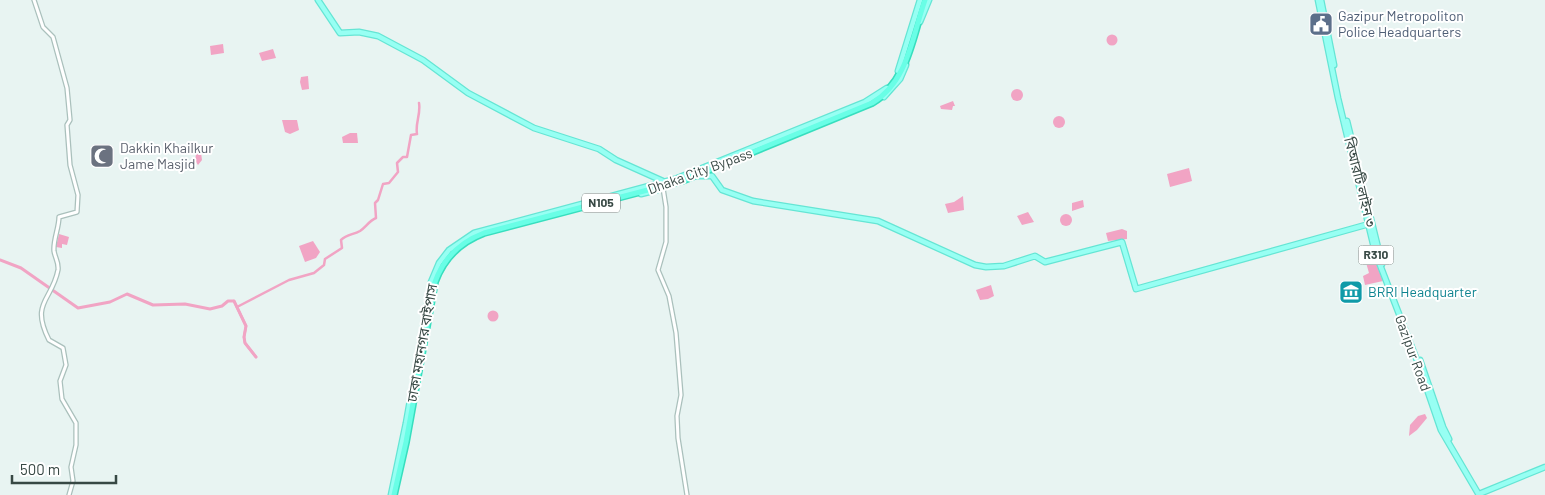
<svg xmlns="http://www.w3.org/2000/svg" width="1545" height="495" font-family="Barlow,'Noto Sans Bengali',sans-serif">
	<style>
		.water { fill: #f1a4c4 }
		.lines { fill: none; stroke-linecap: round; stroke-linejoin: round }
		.canal { stroke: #f1a4c4; stroke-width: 2.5 }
		.river { stroke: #f1a4c4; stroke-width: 3 }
		.minor-casing { stroke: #aac0bc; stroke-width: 5.5 }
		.major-casing { stroke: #65e5d4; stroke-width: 7 }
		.highway-casing { stroke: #38debe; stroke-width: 8 }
		.minor { stroke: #fff; stroke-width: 3 }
		.major { stroke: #97fff3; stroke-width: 4.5 }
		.highway { stroke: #69fee6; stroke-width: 5 }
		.labels { text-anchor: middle; stroke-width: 4; stroke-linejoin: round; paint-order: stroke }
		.shield { fill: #fff; stroke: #737f7c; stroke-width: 1 }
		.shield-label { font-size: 12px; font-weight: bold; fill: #374844 }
		.service-label { font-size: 14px; fill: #4e5e75; stroke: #fff; text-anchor: start }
		.worship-label { font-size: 14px; fill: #5b616d; stroke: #fff; text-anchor: start }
		.street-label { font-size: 14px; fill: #374844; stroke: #fff }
		.culture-label { font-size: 14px; fill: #0d838f; stroke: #fff; text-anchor: start }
	</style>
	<rect width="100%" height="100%" fill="#e8f4f2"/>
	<g class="water">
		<circle cx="1112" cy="40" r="5.5"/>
		<path d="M223,44L224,53L211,55L210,46Z"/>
		<path d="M273,49L276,58L262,61L259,53Z"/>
		<path d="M308,76L309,89L302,90L300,82L301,77Z"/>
		<circle cx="1017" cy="95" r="6"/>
		<path d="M953,101L955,106H953L952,110L941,109L940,106Z"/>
		<circle cx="1059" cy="122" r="6"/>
		<path d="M282,120H297L299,130L290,134L285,132Z"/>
		<path d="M350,133H357L358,143H343L342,137Z"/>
		<path d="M200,146L202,160L198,165L194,159L196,156L193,148Z"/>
		<path d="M1189,168L1192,181L1170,187L1167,174Z"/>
		<path d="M963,196L964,210L948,213L945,204L954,202Z"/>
		<path d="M1083,200L1084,207L1072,211V203Z"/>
		<path d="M1028,212L1034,222L1022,225L1017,216Z"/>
		<circle cx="1066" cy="220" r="6"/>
		<path d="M1122,229L1127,231V239L1108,241L1106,233Z"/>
		<path d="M59,234L69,237L67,245L62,244V248L56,247Z"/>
		<path d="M313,241L320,252L316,258L305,262L299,246Z"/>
		<path d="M1371,250L1383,281L1365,285L1363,276L1369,273L1363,252Z"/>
		<path d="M991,285L994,296L988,299L980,300L976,290Z"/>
		<circle cx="493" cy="316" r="5.5"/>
		<path d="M1425,414L1427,418L1417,430L1409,436L1410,425L1418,416Z"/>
	</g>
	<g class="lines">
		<g class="canal">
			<path d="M234,301L246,326L244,337L245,343L256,357"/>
			<path d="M237,307L289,280L314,273L324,265L325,259L342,248L341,240C347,234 353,235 360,231C366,227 369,221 376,218L375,203L378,200L383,184L389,183L398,172L397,163L403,157H407L411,135L417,134C415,123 421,114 419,103"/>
		</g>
		<path class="river" d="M0,260L21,268L78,308L110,302L127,294L153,305L185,304L210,309L222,306L228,301H234L246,326L244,337L245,343L256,357"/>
		<g class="minor-casing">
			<g id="minor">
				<path d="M34,0L43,27L53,37L67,88L70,120L67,125L70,165L78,195L77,212L59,217C59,228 53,240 54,251C55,258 59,262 58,270C52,301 30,302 49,340L63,348L66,365L60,381L62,399L76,423V445L71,467L73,481L69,495"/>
				<path d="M663,188L666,207V242L658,270L669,296L676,333L681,395L677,416L678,438L687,495"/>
			</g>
		</g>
		<g class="major-casing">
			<g id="major">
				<path d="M318,0L340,33L359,32L378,36L423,60L468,93L534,128L599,149L616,160L665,182"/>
				<path d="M1318,0L1338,98L1375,252L1418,363L1441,430L1479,495"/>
				<path d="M1321,0L1334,65"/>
				<path d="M920,22L929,0"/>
				<path d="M898,71L920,0"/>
				<path d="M884,97L900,79L906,65"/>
				<path d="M1347,121L1382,264"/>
				<path d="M697,176H712L722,190L753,201L878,221L975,265L986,267L1004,266L1035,256L1045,262L1122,242L1136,289L1369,224"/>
				<path d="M641,194L657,190"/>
				<path d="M1420,360L1443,427L1449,439"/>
				<path d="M1479,494L1545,467"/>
				<path d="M391,495L406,423L431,282L439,263L449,250L474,233L675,179L865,102L887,88"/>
			</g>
		</g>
		<g class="highway-casing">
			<path id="highway" d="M394,495L406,442L435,282C444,257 460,242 484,233L682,181L872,103C908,82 912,37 925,0"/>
		</g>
		<use href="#minor" class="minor"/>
		<use href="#major" class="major"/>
		<use href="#highway" class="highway"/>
	</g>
	<defs>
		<g id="civic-square" transform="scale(1.25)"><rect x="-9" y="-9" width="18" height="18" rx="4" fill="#5c6f8a" stroke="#fff"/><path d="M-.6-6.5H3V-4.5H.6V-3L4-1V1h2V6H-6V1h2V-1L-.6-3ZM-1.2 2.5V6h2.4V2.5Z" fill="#fff"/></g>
		<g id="mosque-square" transform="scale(1.25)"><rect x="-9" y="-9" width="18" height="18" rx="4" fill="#6b7280" stroke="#fff"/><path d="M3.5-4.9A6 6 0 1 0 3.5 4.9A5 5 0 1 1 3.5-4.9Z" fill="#fff"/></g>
		<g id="museum-square" transform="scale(1.25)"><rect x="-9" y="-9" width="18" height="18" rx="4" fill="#0f9aa8" stroke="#fff"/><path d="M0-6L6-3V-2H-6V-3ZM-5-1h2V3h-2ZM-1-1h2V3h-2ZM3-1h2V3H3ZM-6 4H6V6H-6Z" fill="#fff"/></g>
	</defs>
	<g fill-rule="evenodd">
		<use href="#civic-square" x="1321" y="24"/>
		<use href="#mosque-square" x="102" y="156"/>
		<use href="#museum-square" x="1351" y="292"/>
	</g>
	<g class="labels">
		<g class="shield">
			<rect x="582" y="193.5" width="38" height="19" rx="4"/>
			<rect x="1358.5" y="245.5" width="35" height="19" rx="4"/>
		</g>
		<g class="shield-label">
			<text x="601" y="207">N105</text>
			<text x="1376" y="259">R310</text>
		</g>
		<g class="service-label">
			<text x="1338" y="21">Gazipur Metropoliton<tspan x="1338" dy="16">Police Headquarters</tspan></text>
		</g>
		<g class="worship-label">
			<text x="120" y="153">Dakkin Khailkur<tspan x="120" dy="16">Jame Masjid</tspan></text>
		</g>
		<g class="street-label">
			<text transform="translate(700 171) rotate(-20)" y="5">Dhaka City Bypass</text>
			<text transform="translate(1360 182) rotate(76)" y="5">বিআরটি লাইন ৩</text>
			<text transform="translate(422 343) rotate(-80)" y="5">ঢাকা মহানগর বাইপাস</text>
			<text transform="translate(1413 353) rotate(70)" y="5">Gazipur Road</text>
		</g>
		<g class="culture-label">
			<text x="1368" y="297">BRRI Headquarter</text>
		</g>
	</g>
	<path d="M12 475v8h104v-8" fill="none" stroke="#374844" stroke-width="2.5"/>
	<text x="20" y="475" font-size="15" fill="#374844" stroke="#ffffff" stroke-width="4" paint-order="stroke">500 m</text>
</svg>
